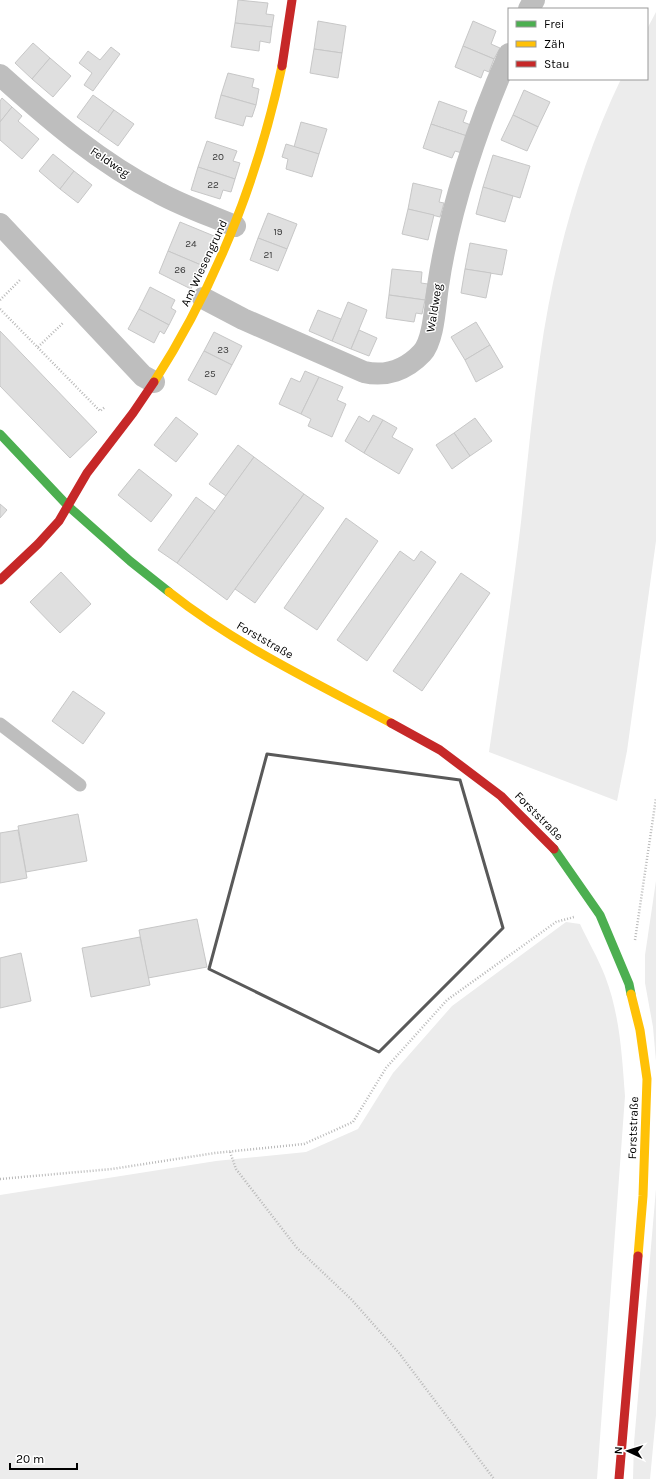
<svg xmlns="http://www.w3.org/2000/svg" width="656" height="1479" font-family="Karla,sans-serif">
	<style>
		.green { fill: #ececec }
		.building { fill: #dfdfdf; stroke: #c7c7c7 }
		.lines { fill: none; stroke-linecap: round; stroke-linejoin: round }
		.path { stroke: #b9b9b9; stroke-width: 2.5; stroke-dasharray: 1 2; stroke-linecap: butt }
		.lane { stroke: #bebebe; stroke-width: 13 }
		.street { stroke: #bebebe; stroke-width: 22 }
		.fast { stroke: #4caf50; stroke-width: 9 }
		.slow { stroke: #ffc107; stroke-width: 9 }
		.jam { stroke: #c62828; stroke-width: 9 }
		.marked { fill: none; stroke: #595959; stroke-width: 3; stroke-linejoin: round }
		.labels { text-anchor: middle; stroke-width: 3; stroke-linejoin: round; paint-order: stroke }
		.number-label { font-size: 10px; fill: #383838 }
		.street-label { font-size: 12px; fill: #000; stroke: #fff }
	</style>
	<rect width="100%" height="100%" fill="#fff"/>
	<g class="green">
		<path d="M656,12V541L627,751L617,801L489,752C500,675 512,599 521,522C527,467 532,412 540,357C553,263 580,164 621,79H647V29Z"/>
		<path d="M656,881V1061L653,1027L645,983V955Z"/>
		<path d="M566,922L580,924C588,941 598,958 605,976C620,1015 622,1056 625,1096L597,1479H0V1195L216,1161L306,1152L358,1129L393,1073L452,1006Z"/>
		<path d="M656,1189V1415L650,1479H633L634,1443Z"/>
	</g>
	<g class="building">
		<path d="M238,0L268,3L266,14L274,15L272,27L235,23Z"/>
		<path d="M318,21L346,26L342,53L314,49Z"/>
		<path d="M473,21L496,31L491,44L500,48L494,59L463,46Z"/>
		<path d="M235,23L272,27L270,43L260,41L259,51L231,47Z"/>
		<path d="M33,43L50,58L32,79L15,63Z"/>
		<path d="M463,46L494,59L489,72L484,70L481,78L455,67Z"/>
		<path d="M111,47L120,54L93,91L84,85L92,73L79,63L88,51L100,60Z"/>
		<path d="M314,49L342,53L338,78L310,73Z"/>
		<path d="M50,58L71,76L53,97L32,79Z"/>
		<path d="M228,73L254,79L252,87L259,89L256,105L221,95Z"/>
		<path d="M524,90L550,102L538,127L513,115Z"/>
		<path d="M93,95L114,110L98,132L77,117Z"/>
		<path d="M221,95L256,105L252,117L246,116L243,126L215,118Z"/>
		<path d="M2,98L12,107L0,122V101Z"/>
		<path d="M439,101L467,111L463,122L471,125L467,136L431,124Z"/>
		<path d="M12,107L22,116L18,121L39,139L22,159L0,140V122Z"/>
		<path d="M114,110L134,124L118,146L98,132Z"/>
		<path d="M513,115L538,127L527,151L501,140Z"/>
		<path d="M301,122L327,129L319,154L294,147Z"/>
		<path d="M431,124L467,136L462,153L455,151L452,158L423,148Z"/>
		<path d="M207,141L237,151L233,161L240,163L235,179L198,167Z"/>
		<path d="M286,144L319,154L312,177L286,169L288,159L282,157Z"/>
		<path d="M53,154L74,171L60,189L39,171Z"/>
		<path d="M493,155L530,166L520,198L483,187Z"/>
		<path d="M198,167L235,179L231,192L223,190L220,199L191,190Z"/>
		<path d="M74,171L92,185L78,203L60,189Z"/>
		<path d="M413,183L442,190L439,202L444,203L440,217L408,209Z"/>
		<path d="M483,187L513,196L505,222L476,214Z"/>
		<path d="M408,209L434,215L428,240L402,234Z"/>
		<path d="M268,213L297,224L287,249L258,238Z"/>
		<path d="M180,222L214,236L201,265L168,251Z"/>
		<path d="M258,238L287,249L278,271L250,260Z"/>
		<path d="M470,243L507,250L502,275L465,269Z"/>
		<path d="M168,251L201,265L191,289L159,273Z"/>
		<path d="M392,269L422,272L421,283L428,284L425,300L389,295Z"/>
		<path d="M465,269L491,273L486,298L461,293Z"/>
		<path d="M150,287L175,300L171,308L176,311L169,325L139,309Z"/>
		<path d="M389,295L425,300L422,314L416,313L414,322L386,318Z"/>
		<path d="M348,302L367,310L351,349L332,341Z"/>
		<path d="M139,309L169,325L164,334L160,331L154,343L128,329Z"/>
		<path d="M318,310L341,319L332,341L309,331Z"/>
		<path d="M476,322L490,345L465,360L451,337Z"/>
		<path d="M359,330L377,338L369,356L351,349Z"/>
		<path d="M0,331L97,432L70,458L0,386Z"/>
		<path d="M214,332L242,346L232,365L204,351Z"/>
		<path d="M490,345L503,367L476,382L465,360Z"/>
		<path d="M204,351L232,365L216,395L188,380Z"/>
		<path d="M305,371L319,377L301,414L279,404L291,378L300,382Z"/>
		<path d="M319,377L343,387L337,400L346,404L332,437L308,426L311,419L301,414Z"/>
		<path d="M373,415L383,420L364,453L345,441L359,416L369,422Z"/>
		<path d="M176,417L198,434L176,462L154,445Z"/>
		<path d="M475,418L492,441L470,456L454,433Z"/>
		<path d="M383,420L397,428L392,437L413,449L399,474L364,453Z"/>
		<path d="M454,433L470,456L452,469L436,445Z"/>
		<path d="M238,445L254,457L226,496L209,484Z"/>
		<path d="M254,457L304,494L227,600L177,563Z"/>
		<path d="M139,469L172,495L151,522L118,495Z"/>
		<path d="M304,494L324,508L255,603L235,589Z"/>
		<path d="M196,497L215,511L177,563L158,550Z"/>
		<path d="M0,504L7,510L0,518Z"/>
		<path d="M346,518L378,541L317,630L284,608Z"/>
		<path d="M400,551L414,561L421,551L436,562L367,661L337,640Z"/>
		<path d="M61,572L91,604L60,633L30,602Z"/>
		<path d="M461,573L490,593L422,691L393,671Z"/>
		<path d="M73,691L105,713L83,744L52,721Z"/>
		<path d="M78,814L87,861L26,872L18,826Z"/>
		<path d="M18,830L27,878L0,883V833Z"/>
		<path d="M197,919L207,967L148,978L139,930Z"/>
		<path d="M140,937L150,985L91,997L82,948Z"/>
		<path d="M21,953L31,1001L0,1008V958Z"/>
	</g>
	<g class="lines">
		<g class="path">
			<path d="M0,300L21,279"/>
			<path d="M0,309L100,411L105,407"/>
			<path d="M38,347L63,323"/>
			<path d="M635,940L656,798"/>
			<path d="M230,1152L236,1169L297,1248L351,1299L399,1353L494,1479"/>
			<path d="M0,1179L112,1169L215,1153L304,1144L353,1122L386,1068L447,1000L556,922L574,917"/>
		</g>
		<path class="lane" d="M0,724L80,785"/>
		<g class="street">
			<path d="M529,9L534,0"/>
			<path d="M0,75C49,119 100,163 159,193C183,206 209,215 235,226"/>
			<path d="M0,224L143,376L154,382"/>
			<path d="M203,298L243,319L364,372C386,377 406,370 422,353C434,340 435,305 438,286C449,210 478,124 509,54"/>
		</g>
		<g class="fast">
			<path d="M0,434L68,506L130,561L169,592"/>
			<path d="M554,849L600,915L629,984L631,994"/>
		</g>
		<g class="slow">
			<path d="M154,382C216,285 258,179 282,66"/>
			<path d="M169,592C236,645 316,683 391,723"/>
			<path d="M631,994L640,1030L647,1079L643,1196L638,1256"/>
		</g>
		<g class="jam">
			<path d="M282,66L292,0"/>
			<path d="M0,580L38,544L59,521L87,473L133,413L154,382"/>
			<path d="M391,723L440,750L501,796L554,849"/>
			<path d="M619,1479L638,1256"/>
		</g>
	</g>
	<path class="marked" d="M267,754L460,780L503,928L379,1052L209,969Z"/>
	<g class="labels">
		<g class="number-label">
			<text x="218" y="160">20</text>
			<text x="213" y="188">22</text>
			<text x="278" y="235">19</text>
			<text x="191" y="247">24</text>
			<text x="268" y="258">21</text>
			<text x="180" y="273">26</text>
			<text x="223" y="353">23</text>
			<text x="210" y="377">25</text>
		</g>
		<g class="street-label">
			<text transform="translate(110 162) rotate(34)" y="4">Feldweg</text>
			<text transform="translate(204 263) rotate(-65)" y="4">Am Wiesengrund</text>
			<text transform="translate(434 308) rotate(-81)" y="4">Waldweg</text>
			<text transform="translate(265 640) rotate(30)" y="4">Forststraße</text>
			<text transform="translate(539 816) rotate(45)" y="4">Forststraße</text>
			<text transform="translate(633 1128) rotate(-88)" y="4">Forststraße</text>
		</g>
	</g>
	<rect x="508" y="8" width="140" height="72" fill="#ffffff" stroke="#999999"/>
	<rect x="516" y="21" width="20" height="6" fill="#4caf50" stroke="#999999"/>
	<text x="544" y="28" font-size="12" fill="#000000">Frei</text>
	<rect x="516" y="41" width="20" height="6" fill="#ffc107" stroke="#999999"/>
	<text x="544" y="48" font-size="12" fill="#000000">Zäh</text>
	<rect x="516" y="61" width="20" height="6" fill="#c62828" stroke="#999999"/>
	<text x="544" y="68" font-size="12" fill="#000000">Stau</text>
	<g transform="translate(628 1451) rotate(274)" stroke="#ffffff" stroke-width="3" paint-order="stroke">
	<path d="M0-3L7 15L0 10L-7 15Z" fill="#000000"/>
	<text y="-6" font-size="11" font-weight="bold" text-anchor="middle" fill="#000000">N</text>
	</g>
	<path d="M10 1463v6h67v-6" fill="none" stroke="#000000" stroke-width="2"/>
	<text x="16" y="1463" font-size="12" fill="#000000" stroke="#ffffff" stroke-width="3" paint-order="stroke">20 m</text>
</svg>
